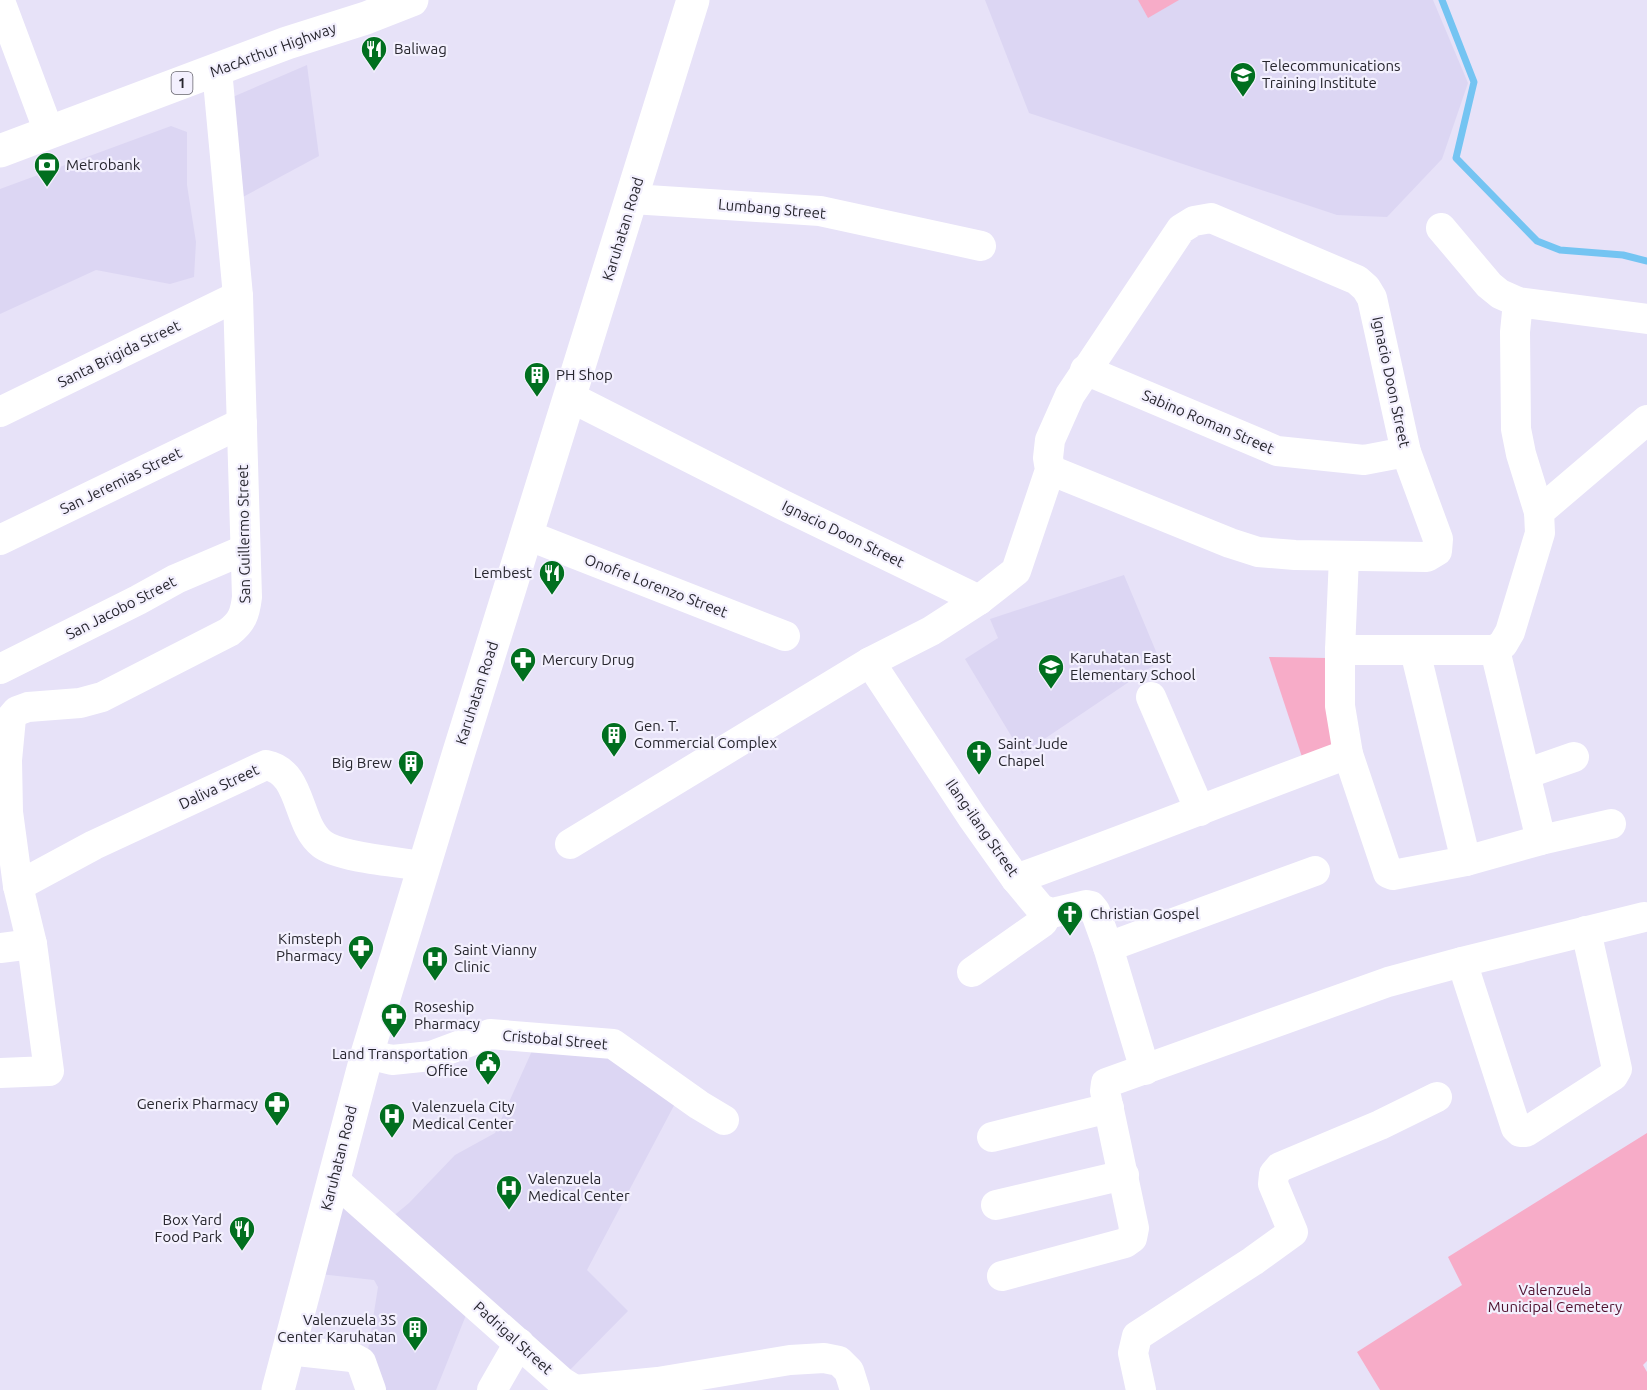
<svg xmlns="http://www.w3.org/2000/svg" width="1647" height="1390" font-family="Ubuntu,sans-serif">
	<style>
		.built { fill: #dcd6f3 }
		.green { fill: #f7acc8 }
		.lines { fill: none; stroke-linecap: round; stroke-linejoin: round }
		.stream { stroke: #74c4f2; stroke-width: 7 }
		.minor { stroke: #fff; stroke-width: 30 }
		.major { stroke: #fff; stroke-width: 33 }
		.highway { stroke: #fff; stroke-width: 33 }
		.labels { text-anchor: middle; stroke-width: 4.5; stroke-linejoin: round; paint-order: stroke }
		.shield { fill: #f3f0fe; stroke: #64636c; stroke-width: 1.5 }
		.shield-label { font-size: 14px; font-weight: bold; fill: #27262e }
		.poi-label { font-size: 15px; fill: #27262e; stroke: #f3f0fe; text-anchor: start }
		.street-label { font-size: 15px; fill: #27262e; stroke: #f3f0fe }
		.park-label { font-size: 15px; fill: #4f122f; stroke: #f3f0fe }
	</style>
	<rect width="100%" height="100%" fill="#e7e2f8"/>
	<g class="built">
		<path d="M985,0H1433L1468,83L1442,159L1387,217L1337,215L1029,113Z"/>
		<path d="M307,65L319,156L241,198L228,99Z"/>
		<path d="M171,126L187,132V185L196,242L194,277L170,284L96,270L0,314V189Z"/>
		<path d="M1124,575L1160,661L1022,754L965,659L998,638L990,619Z"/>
		<path d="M536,1042L613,1048L678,1098L587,1270L628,1311L566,1374L391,1218L409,1203L455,1155L495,1133Z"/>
		<path d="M341,1201L468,1310L436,1390H374L366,1363L378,1287L374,1280L320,1274Z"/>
	</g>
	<g class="green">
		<path d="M1138,0H1179L1148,18Z"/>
		<path d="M1269,657L1327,658L1333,752L1303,760Z"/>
		<path d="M1647,1133V1361L1643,1365L1647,1372V1390H1380L1357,1352L1462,1285L1448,1257Z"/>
	</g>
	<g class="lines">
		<path class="stream" d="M1442,0L1474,82L1456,158L1537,241L1560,250L1623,255L1647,261"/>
		<g class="minor">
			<path d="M0,1L49,132"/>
			<path d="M632,199L820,211L981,246"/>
			<path d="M1441,228L1489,285L1500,294L1518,302L1647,319"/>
			<path d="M1518,302L1515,332L1516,429L1521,454L1539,512"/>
			<path d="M1085,370L1277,451L1364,460L1406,452"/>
			<path d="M570,397L783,505L979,600"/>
			<path d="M0,412L238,296"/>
			<path d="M527,535L785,636"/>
			<path d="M0,540L242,423"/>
			<path d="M1344,557L1340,650V706L1348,754L1388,873L1393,875L1466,861L1541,840L1611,824"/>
			<path d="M1340,650H1495L1503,644L1510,632L1540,533L1539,512L1647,420"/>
			<path d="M1495,650L1541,840"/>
			<path d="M1415,651L1466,861"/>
			<path d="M870,662L972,817L1016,879L1041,909L1052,913L1086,905L1091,906L1095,911L1108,947L1145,1070"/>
			<path d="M0,669L138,600L176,579L244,550"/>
			<path d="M1151,697L1200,811"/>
			<path d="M1525,774L1574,757"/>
			<path d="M570,844L870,662L931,631L979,600L1016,571L1050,470L1048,458L1050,440L1070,395L1181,229L1194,221L1211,218L1357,280L1366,288L1372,298L1406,452L1438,539L1437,551L1427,557L1295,555L1258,552L1230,543L1050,470"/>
			<path d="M1016,879C1127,839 1237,795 1348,754"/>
			<path d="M18,886L94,845L266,765C303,772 296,824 322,844C340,858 399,862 424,866"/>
			<path d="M1108,947L1315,871"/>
			<path d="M0,948L32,944"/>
			<path d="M1462,962L1516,1128L1520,1132H1526L1613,1076L1617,1069L1586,931"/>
			<path d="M972,972L1043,922L1047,913"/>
			<path d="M367,1054L392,1060L431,1056L490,1034L613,1044L699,1105L724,1120"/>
			<path d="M0,1073L49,1071L32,944L18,886L8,812L7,760L11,718L17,711L28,707L80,703L102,697L229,632C242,622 245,614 247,597L238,296L217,70"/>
			<path d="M992,1137L1109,1108"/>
			<path d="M334,1180L562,1382L575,1390L658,1382L790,1360L824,1358L839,1361L849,1371L855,1390"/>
			<path d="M996,1205L1124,1175"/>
			<path d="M1002,1276L1125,1243L1132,1238L1134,1228L1105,1091L1106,1083L1388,982L1462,962L1644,917"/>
			<path d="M288,1350L352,1357L361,1362L371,1390"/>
			<path d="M492,1390L519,1343"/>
			<path d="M1141,1390L1133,1353L1137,1336L1253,1261L1293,1232L1273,1184L1274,1174L1280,1167L1380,1125L1437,1097"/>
		</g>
		<path class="major" d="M278,1390L367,1054L458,755L693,0"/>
		<path class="highway" d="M0,151L287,43L366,18L412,0"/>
	</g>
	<defs>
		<g id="restaurant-pin" transform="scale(1.35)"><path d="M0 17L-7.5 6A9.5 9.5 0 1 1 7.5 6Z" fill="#016f1f" stroke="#f3f0fe"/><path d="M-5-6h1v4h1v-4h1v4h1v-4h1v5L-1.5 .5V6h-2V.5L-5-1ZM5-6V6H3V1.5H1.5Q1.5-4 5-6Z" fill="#fff"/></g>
		<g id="university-pin" transform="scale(1.35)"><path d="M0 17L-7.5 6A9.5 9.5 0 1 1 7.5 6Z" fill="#016f1f" stroke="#f3f0fe"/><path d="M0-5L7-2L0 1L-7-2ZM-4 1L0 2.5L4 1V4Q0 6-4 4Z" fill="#fff"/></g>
		<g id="bank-pin" transform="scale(1.35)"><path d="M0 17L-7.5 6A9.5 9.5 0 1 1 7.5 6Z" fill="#016f1f" stroke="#f3f0fe"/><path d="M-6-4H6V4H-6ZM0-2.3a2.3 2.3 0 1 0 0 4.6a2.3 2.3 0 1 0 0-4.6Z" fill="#fff"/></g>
		<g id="building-pin" transform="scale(1.35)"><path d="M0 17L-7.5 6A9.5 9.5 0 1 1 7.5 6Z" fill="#016f1f" stroke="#f3f0fe"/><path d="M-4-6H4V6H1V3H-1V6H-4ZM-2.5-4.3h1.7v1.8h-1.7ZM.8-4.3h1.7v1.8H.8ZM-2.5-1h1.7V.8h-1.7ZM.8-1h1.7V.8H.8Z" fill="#fff"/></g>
		<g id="pharmacy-pin" transform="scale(1.35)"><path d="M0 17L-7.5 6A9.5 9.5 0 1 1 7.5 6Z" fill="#016f1f" stroke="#f3f0fe"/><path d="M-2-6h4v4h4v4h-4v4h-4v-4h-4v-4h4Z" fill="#fff"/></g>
		<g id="school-pin" transform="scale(1.35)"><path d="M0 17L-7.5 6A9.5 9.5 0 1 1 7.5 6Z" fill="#016f1f" stroke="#f3f0fe"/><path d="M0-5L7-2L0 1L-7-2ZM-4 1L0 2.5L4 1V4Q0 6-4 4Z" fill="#fff"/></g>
		<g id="church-pin" transform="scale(1.35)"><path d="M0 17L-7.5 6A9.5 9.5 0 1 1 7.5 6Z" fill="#016f1f" stroke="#f3f0fe"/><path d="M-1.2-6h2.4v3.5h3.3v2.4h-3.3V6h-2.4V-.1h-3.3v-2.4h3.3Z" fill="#fff"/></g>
		<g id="hospital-pin" transform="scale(1.35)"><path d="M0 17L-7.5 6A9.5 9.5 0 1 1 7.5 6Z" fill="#016f1f" stroke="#f3f0fe"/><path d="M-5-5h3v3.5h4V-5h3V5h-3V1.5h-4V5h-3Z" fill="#fff"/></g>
		<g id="civic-pin" transform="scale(1.35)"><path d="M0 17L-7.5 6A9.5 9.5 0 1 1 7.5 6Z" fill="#016f1f" stroke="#f3f0fe"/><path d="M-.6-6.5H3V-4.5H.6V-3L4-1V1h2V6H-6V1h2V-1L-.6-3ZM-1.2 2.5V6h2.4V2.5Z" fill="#fff"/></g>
	</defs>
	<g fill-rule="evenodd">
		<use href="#restaurant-pin" x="374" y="49"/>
		<use href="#university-pin" x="1243" y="75"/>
		<use href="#bank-pin" x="47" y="165"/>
		<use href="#building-pin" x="537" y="375"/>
		<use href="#restaurant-pin" x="552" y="573"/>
		<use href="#pharmacy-pin" x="523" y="660"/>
		<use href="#school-pin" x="1051" y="667"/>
		<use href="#building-pin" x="614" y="735"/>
		<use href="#church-pin" x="979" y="753"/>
		<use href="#building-pin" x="411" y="763"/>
		<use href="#church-pin" x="1070" y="914"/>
		<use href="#pharmacy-pin" x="361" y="948"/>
		<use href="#hospital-pin" x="435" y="959"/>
		<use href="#pharmacy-pin" x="394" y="1016"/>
		<use href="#civic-pin" x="488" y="1063"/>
		<use href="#pharmacy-pin" x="277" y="1104"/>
		<use href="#hospital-pin" x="392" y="1116"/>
		<use href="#hospital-pin" x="509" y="1188"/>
		<use href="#restaurant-pin" x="242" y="1229"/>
		<use href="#building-pin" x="415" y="1329"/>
	</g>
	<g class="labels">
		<rect class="shield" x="171.5" y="72" width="21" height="22" rx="4.5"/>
		<g class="shield-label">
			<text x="182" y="88">1</text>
		</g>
		<g class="poi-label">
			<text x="394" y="54">Baliwag</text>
			<text x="1262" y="71">Telecommunications<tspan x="1262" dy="17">Training Institute</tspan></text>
			<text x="66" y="170">Metrobank</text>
			<text x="556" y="380">PH Shop</text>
			<text x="532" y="578" text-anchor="end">Lembest</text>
			<text x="1070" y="663">Karuhatan East<tspan x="1070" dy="17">Elementary School</tspan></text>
			<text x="542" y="665">Mercury Drug</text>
			<text x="634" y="731">Gen. T.<tspan x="634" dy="17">Commercial Complex</tspan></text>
			<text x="998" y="749">Saint Jude<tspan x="998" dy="17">Chapel</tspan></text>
			<text x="392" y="768" text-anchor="end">Big Brew</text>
			<text x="1090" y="919">Christian Gospel</text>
			<text x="342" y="944" text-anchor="end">Kimsteph<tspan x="342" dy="17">Pharmacy</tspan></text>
			<text x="454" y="955">Saint Vianny<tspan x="454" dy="17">Clinic</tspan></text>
			<text x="414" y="1012">Roseship<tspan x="414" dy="17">Pharmacy</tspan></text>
			<text x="468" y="1059" text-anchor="end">Land Transportation<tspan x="468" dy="17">Office</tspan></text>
			<text x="258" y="1109" text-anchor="end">Generix Pharmacy</text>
			<text x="412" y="1112">Valenzuela City<tspan x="412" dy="17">Medical Center</tspan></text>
			<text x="528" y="1184">Valenzuela<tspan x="528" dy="17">Medical Center</tspan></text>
			<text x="222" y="1225" text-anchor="end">Box Yard<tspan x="222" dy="17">Food Park</tspan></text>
			<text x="396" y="1325" text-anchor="end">Valenzuela 3S<tspan x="396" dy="17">Center Karuhatan</tspan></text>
		</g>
		<g class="street-label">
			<text transform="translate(273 50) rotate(-20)" y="5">MacArthur Highway</text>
			<text transform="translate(772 209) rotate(5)" y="5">Lumbang Street</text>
			<text transform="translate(623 229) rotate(-73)" y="5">Karuhatan Road</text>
			<text transform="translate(119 354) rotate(-26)" y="5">Santa Brigida Street</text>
			<text transform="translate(1391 382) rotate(78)" y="5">Ignacio Doon Street</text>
			<text transform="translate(1208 422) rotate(23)" y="5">Sabino Roman Street</text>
			<text transform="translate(121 481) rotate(-26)" y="5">San Jeremias Street</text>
			<text transform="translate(244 534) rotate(-91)" y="5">San Guillermo Street</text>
			<text transform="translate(843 534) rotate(26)" y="5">Ignacio Doon Street</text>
			<text transform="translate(656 586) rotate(21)" y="5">Onofre Lorenzo Street</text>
			<text transform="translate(121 608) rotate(-27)" y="5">San Jacobo Street</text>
			<text transform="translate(477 693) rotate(-72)" y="5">Karuhatan Road</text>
			<text transform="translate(219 787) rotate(-25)" y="5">Daliva Street</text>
			<text transform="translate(982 828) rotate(55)" y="5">Ilang-ilang Street</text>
			<text transform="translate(555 1040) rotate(5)" y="5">Cristobal Street</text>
			<text transform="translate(339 1158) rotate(-76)" y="5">Karuhatan Road</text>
			<text transform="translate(513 1338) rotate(42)" y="5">Padrigal Street</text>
		</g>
		<g class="park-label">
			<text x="1555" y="1295">Valenzuela<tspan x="1555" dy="17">Municipal Cemetery</tspan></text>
		</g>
	</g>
</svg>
